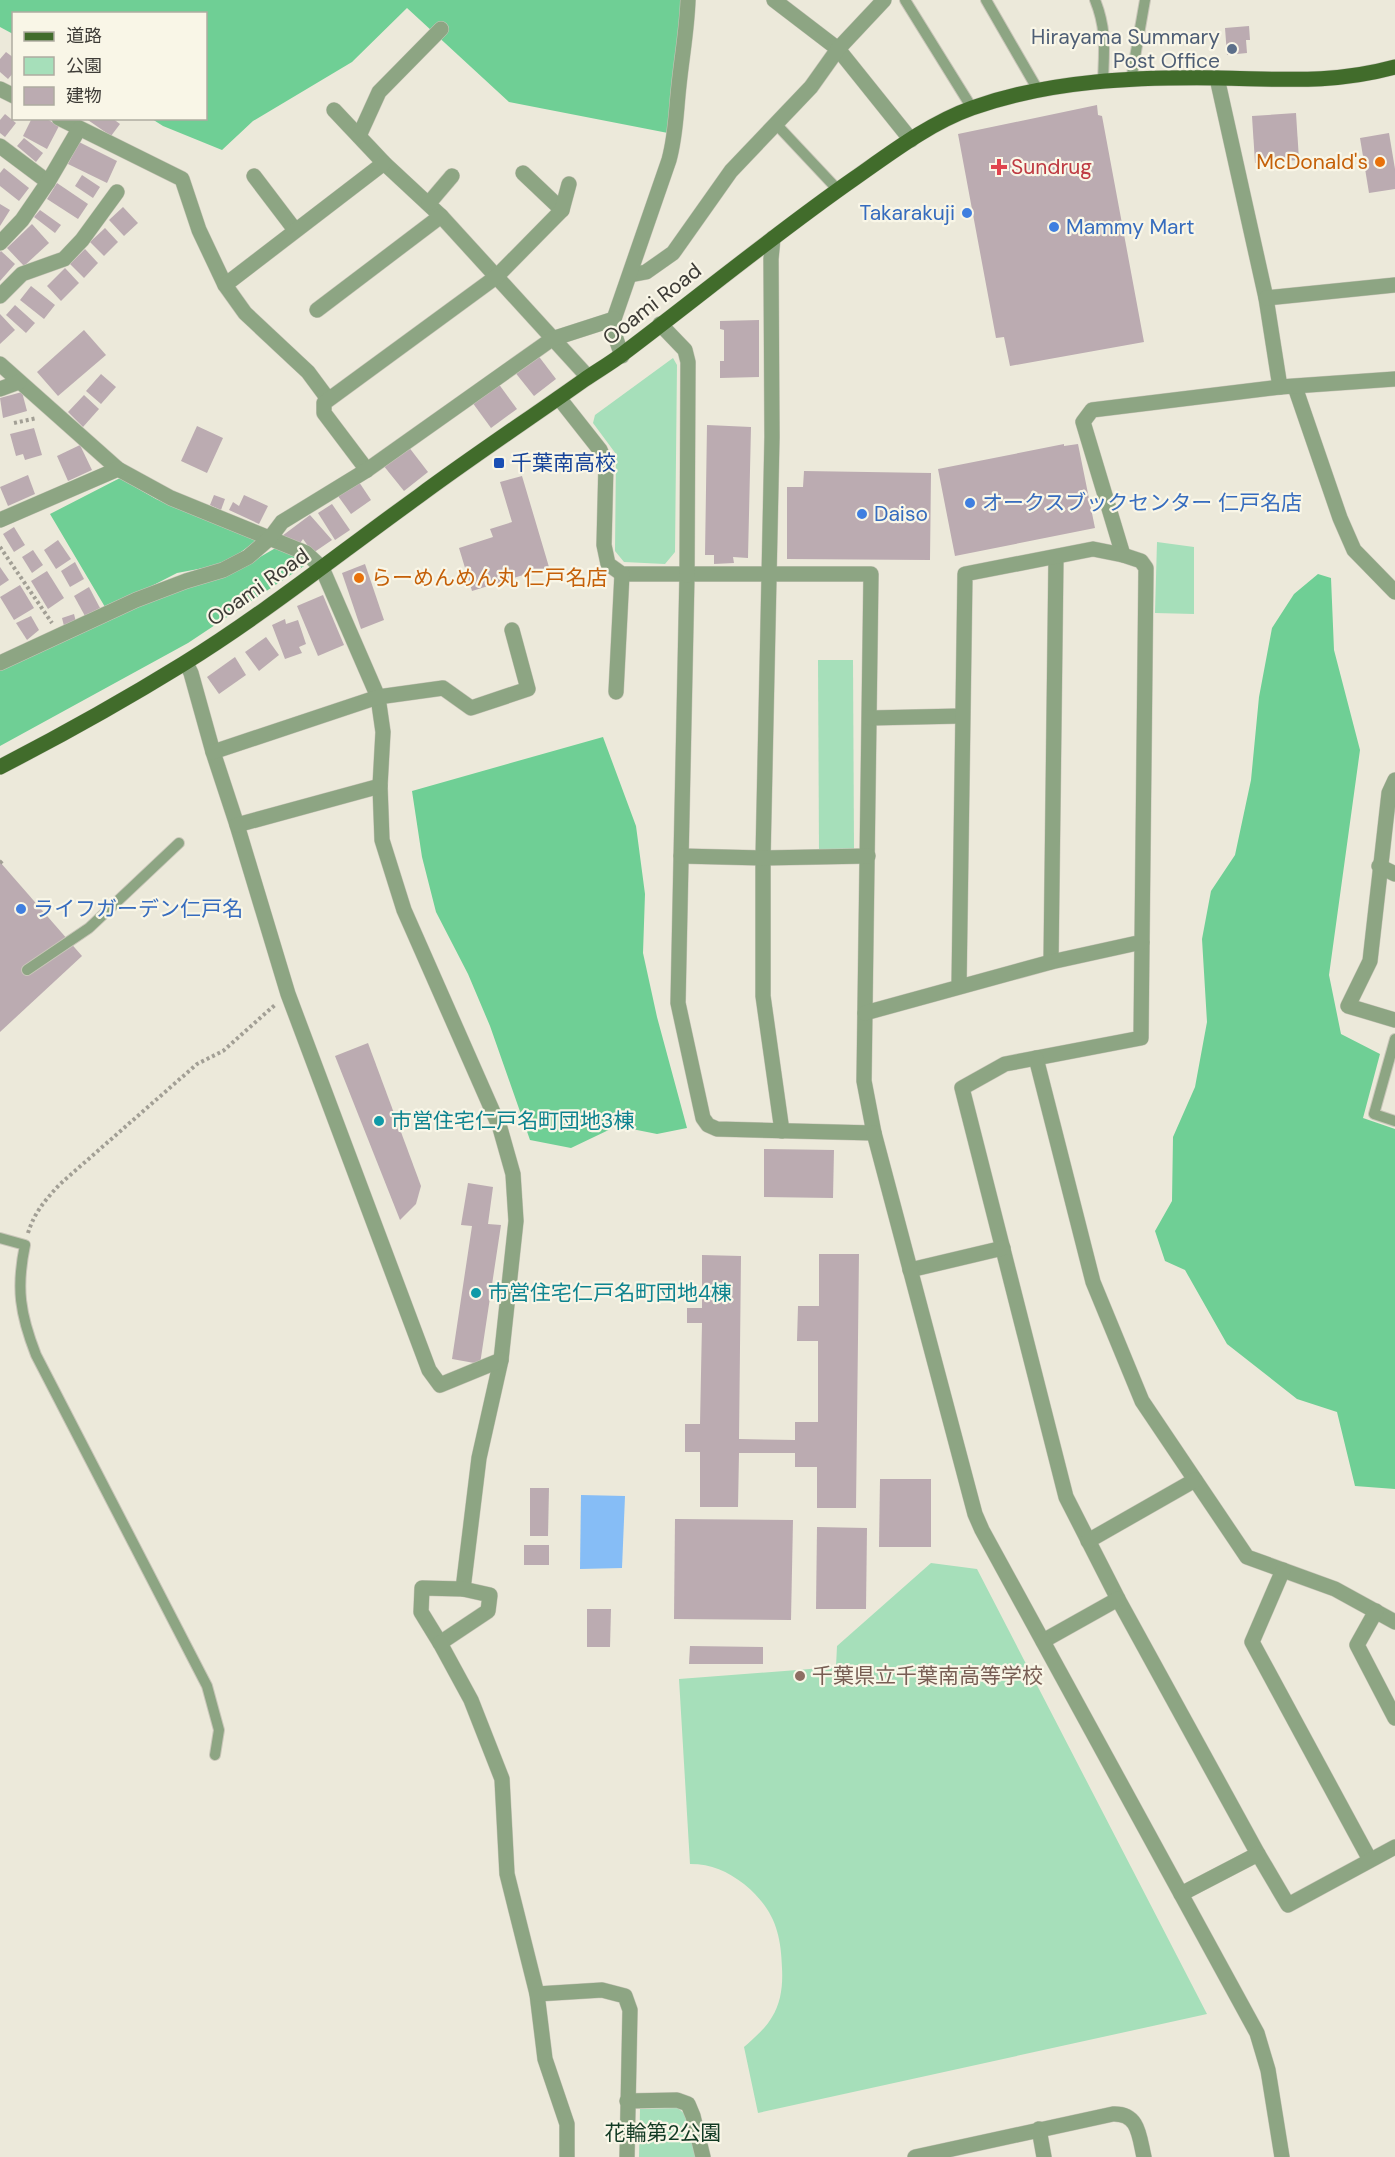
<svg xmlns="http://www.w3.org/2000/svg" width="1395" height="2157" font-family="'DM Sans','Noto Sans JP',sans-serif">
	<style>
		.green { fill: #a6dfba }
		.forest { fill: #6fcf95 }
		.water { fill: #86bdf6 }
		.building { fill: #bbabb1 }
		.lines { fill: none; stroke-linecap: round; stroke-linejoin: round }
		.service-casing { stroke: #c9c6b9; stroke-width: 12 }
		.minor-casing { stroke: #c9c6b9; stroke-width: 16 }
		.tertiary-casing { stroke: #c9c6b9; stroke-width: 16 }
		.primary-casing { stroke: #c9c6b9; stroke-width: 16 }
		.path { stroke: #a29f95; stroke-width: 4; stroke-dasharray: 3 3; stroke-linecap: butt }
		.service { stroke: #8da583; stroke-width: 10 }
		.minor { stroke: #8da583; stroke-width: 15 }
		.tertiary { stroke: #8da583; stroke-width: 15 }
		.primary { stroke: #416c2b; stroke-width: 15 }
		.service-dot { fill: #5c6f8a; stroke: #f9f6e7; stroke-width: 2 }
		.food-dot { fill: #e8710a; stroke: #f9f6e7; stroke-width: 2 }
		.health-dot { fill: #e0444e; stroke: #f9f6e7; stroke-width: 2 }
		.shop-dot { fill: #3f7fe0; stroke: #f9f6e7; stroke-width: 2 }
		.transit-dot { fill: #1a4fb4; stroke: #f9f6e7; stroke-width: 2 }
		.culture-dot { fill: #0f9aa8; stroke: #f9f6e7; stroke-width: 2 }
		.education-dot { fill: #8d6e63; stroke: #f9f6e7; stroke-width: 2 }
		.labels { text-anchor: middle; stroke-width: 4.5; stroke-linejoin: round; paint-order: stroke }
		.service-label { font-size: 21px; fill: #4e5e75; stroke: #f9f6e7; text-anchor: end }
		.food-label { font-size: 21px; fill: #c56008; stroke: #f9f6e7; text-anchor: end }
		.health-label { font-size: 21px; fill: #be3a42; stroke: #f9f6e7; text-anchor: start }
		.shop-label { font-size: 21px; fill: #366cbe; stroke: #f9f6e7; text-anchor: start }
		.street-label { font-size: 21px; fill: #3e3c37; stroke: #f9f6e7 }
		.transit-label { font-size: 21px; fill: #164399; stroke: #f9f6e7; text-anchor: start }
		.culture-label { font-size: 21px; fill: #0d838f; stroke: #f9f6e7; text-anchor: start }
		.education-label { font-size: 21px; fill: #785e54; stroke: #f9f6e7; text-anchor: start }
		.park-label { font-size: 21px; fill: #113a23; stroke: #f9f6e7 }
	</style>
	<rect width="100%" height="100%" fill="#ece9da"/>
	<g class="green">
		<path d="M673,358L677,365L675,552L665,564L624,562L615,551L616,454L593,423L595,415Z"/>
		<path d="M1157,542L1194,547V614L1155,613Z"/>
		<path d="M818,660H853L854,849L819,850Z"/>
		<path d="M931,1563L977,1569L1207,2014L758,2113L744,2047C753,2039 766,2028 772,2017C781,2003 783,1985 782,1968C781,1931 773,1908 744,1884C727,1871 712,1864 690,1864L679,1679L836,1667L837,1646Z"/>
		<path d="M678,2108L689,2118L697,2157H639L640,2109Z"/>
	</g>
	<g class="forest">
		<path d="M0,0H681L677,61L671,91L668,133L509,102L407,8L352,62L253,121L222,150L163,126L152,119L206,118V14H14L13,34L0,27Z"/>
		<path d="M120,478L156,499L257,540L225,564L177,573L136,594L105,607L50,514Z"/>
		<path d="M279,546L302,556L304,566L188,643L0,746V670L114,616L189,586L229,575Z"/>
		<path d="M1318,574L1331,578L1334,650L1360,750L1329,975L1341,1034L1380,1054L1363,1118L1395,1129V1489L1355,1486L1337,1412L1297,1399L1227,1344L1185,1270L1165,1261L1155,1231L1172,1201L1173,1137L1195,1087L1207,1022L1202,939L1211,891L1235,855L1251,780L1259,697L1272,628L1294,594Z"/>
		<path d="M603,737L636,826L645,894L643,953L657,1017L687,1128L657,1134L617,1126L571,1148L530,1140L490,1026L468,974L436,912L422,857L412,791Z"/>
	</g>
	<path class="water" d="M581,1495L625,1496L622,1568L580,1569Z"/>
	<g class="building">
		<path d="M1249,26L1250,40H1246L1247,53L1227,55L1225,28Z"/>
		<path d="M6,52L14,58V72L8,79L0,72V59Z"/>
		<path d="M1097,105L1098,115L1102,116L1144,342L1010,366L1004,337L996,338L958,134Z"/>
		<path d="M1296,113L1299,160L1255,163L1252,116Z"/>
		<path d="M5,114L16,123L5,137L0,133V120Z"/>
		<path d="M32,118H45L59,126L47,149L23,136Z"/>
		<path d="M85,118H112L120,124L111,136Z"/>
		<path d="M1389,133L1395,169V189L1369,193L1360,138Z"/>
		<path d="M24,138L43,153L36,162L17,146Z"/>
		<path d="M79,142L117,161L107,183L68,164Z"/>
		<path d="M4,168L29,188L19,201L0,186V173Z"/>
		<path d="M82,175L100,187L93,198L75,186Z"/>
		<path d="M57,183L88,204L78,219L47,199Z"/>
		<path d="M0,204L10,210L0,226Z"/>
		<path d="M123,207L138,223L124,236L109,220Z"/>
		<path d="M40,210L61,225L55,233L34,217Z"/>
		<path d="M32,224L49,243L24,266L7,248Z"/>
		<path d="M105,228L118,242L104,256L90,242Z"/>
		<path d="M85,249L98,263L84,278L70,264Z"/>
		<path d="M1,251L15,264L0,281V252Z"/>
		<path d="M65,268L79,283L61,301L47,286Z"/>
		<path d="M31,286L55,305L44,319L20,300Z"/>
		<path d="M15,305L35,323L26,333L6,315Z"/>
		<path d="M0,314L15,330L0,344Z"/>
		<path d="M759,320V377L720,378V361H724V330L720,329V321Z"/>
		<path d="M84,330L106,355L58,396L37,372Z"/>
		<path d="M537,354L556,379L534,396L514,371Z"/>
		<path d="M101,374L116,387L101,404L86,391Z"/>
		<path d="M498,383L517,409L491,428L472,402Z"/>
		<path d="M22,392L27,411L3,418L0,398Z"/>
		<path d="M84,395L99,409L83,427L68,412Z"/>
		<path d="M707,425L751,427L748,558L733,557L734,563L714,564V555H705Z"/>
		<path d="M197,426L223,438L207,473L181,461Z"/>
		<path d="M34,428L42,455L25,460L23,454L16,456L10,434Z"/>
		<path d="M1064,444V446L1078,444L1095,528L955,556L938,469Z"/>
		<path d="M80,445L92,470L68,481L57,456Z"/>
		<path d="M408,446L428,472L404,491L383,465Z"/>
		<path d="M804,471L931,473L930,560L787,559V487H803Z"/>
		<path d="M28,475L35,494L8,506L0,487Z"/>
		<path d="M522,476L549,567L472,591L459,548L493,537L490,529L512,522L500,482Z"/>
		<path d="M359,482L371,500L351,514L338,496Z"/>
		<path d="M214,495L225,499L221,510L210,505Z"/>
		<path d="M244,495L268,506L259,524L229,510L233,502L239,506Z"/>
		<path d="M332,504L350,530L335,540L318,513Z"/>
		<path d="M310,515L332,540L313,553L303,539L298,546L282,536Z"/>
		<path d="M14,527L25,545L14,552L3,534Z"/>
		<path d="M58,540L71,559L56,569L44,550Z"/>
		<path d="M33,550L43,565L32,573L22,557Z"/>
		<path d="M75,562L84,579L70,587L61,571Z"/>
		<path d="M365,564L384,620L361,629L342,573Z"/>
		<path d="M0,567L9,580L0,586Z"/>
		<path d="M47,571L64,598L48,609L31,581Z"/>
		<path d="M20,585L34,608L14,620L0,597Z"/>
		<path d="M89,587L100,608L85,616L74,596Z"/>
		<path d="M323,595L344,645L318,656L297,606Z"/>
		<path d="M74,614L76,622L64,626L62,618Z"/>
		<path d="M31,616L39,630L27,640L16,623Z"/>
		<path d="M285,619L286,624L298,620L306,644L299,647L302,653L285,659L272,625Z"/>
		<path d="M266,637L279,655L259,671L245,652Z"/>
		<path d="M235,657L246,675L219,694L207,677Z"/>
		<path d="M0,862L82,956L0,1032Z"/>
		<path d="M368,1043L421,1186L416,1204L400,1220L335,1056Z"/>
		<path d="M764,1149L834,1150L833,1198L764,1197Z"/>
		<path d="M468,1183L493,1187L488,1224L501,1225L480,1364L452,1359L472,1226L461,1225Z"/>
		<path d="M819,1254H859L856,1508H817V1467H795V1453H739L738,1507H700V1452H685V1424H700L702,1323H687V1308H702V1255L741,1256L739,1439L795,1440V1422H818V1341H797L798,1306H819Z"/>
		<path d="M880,1479H931V1547H879Z"/>
		<path d="M530,1488H549L548,1536H530Z"/>
		<path d="M675,1519L793,1520L791,1620L674,1619Z"/>
		<path d="M817,1527L867,1528L866,1609H816Z"/>
		<rect x="524" y="1545" width="25" height="20"/>
		<path d="M587,1609H611L610,1647H587Z"/>
		<path d="M690,1646L763,1647V1664H689Z"/>
	</g>
	<g class="lines">
		<g class="service-casing">
			<g id="service">
				<path d="M905,0L972,108"/>
				<path d="M986,0L1038,90"/>
				<path d="M1095,0C1107,30 1104,50 1103,81"/>
				<path d="M1131,80L1145,0"/>
				<path d="M776,124L838,190"/>
				<path d="M27,970L89,928L179,843"/>
				<path d="M1395,1039L1374,1114L1395,1121"/>
				<path d="M0,1238L25,1245C16,1288 20,1314 36,1355L207,1686L219,1730L215,1755"/>
			</g>
		</g>
		<g class="minor-casing">
			<g id="minor">
				<path d="M774,0L838,49L911,140"/>
				<path d="M1217,78L1266,298L1280,387"/>
				<path d="M0,89L14,96"/>
				<path d="M334,110L384,163L441,216L588,377"/>
				<path d="M59,118L182,179L199,230L225,285L245,313L308,372L328,399"/>
				<path d="M359,136L379,92L441,29"/>
				<path d="M0,146L48,182"/>
				<path d="M523,173L562,210"/>
				<path d="M254,176L295,230"/>
				<path d="M429,203L452,176"/>
				<path d="M773,238L771,259L772,437L763,858V996L782,1131"/>
				<path d="M0,243L22,220L48,182L79,129"/>
				<path d="M630,275L646,272L673,253L731,171L811,87L838,49L884,0"/>
				<path d="M225,285L384,163"/>
				<path d="M0,296L22,274L64,259L82,240L117,192"/>
				<path d="M1266,298L1395,285"/>
				<path d="M317,310L441,216"/>
				<path d="M622,356L613,330L614,319L669,160C676,135 676,111 679,85C682,56 687,29 688,0"/>
				<path d="M0,364L118,469L171,498L306,553L322,568L378,697L383,732L380,786L382,840L404,910L500,1128L513,1174L516,1221L501,1360L479,1458L463,1589"/>
				<path d="M1295,387L1340,518L1354,550L1395,592"/>
				<path d="M0,389L19,382"/>
				<path d="M559,398L600,450L606,464L604,545L608,564L622,574H871L864,1081L874,1133L717,1129L708,1125L703,1118L678,1003L687,575"/>
				<path d="M367,470L324,413V403L496,277L562,210L569,184"/>
				<path d="M0,520L118,469"/>
				<path d="M1123,555L1083,422L1092,410L1280,387L1395,379"/>
				<path d="M0,663L136,600L186,581L223,570L248,557L270,538L282,522L367,470L552,339L614,319"/>
				<path d="M186,663L191,673L213,752L237,825L288,994L429,1370L440,1385L501,1360"/>
				<path d="M616,692L622,574"/>
				<path d="M870,718L961,716"/>
				<path d="M213,752L378,697L443,688L471,708L528,689L512,630"/>
				<path d="M1395,780L1389,793L1370,961L1348,1006L1395,1020"/>
				<path d="M237,825L380,786"/>
				<path d="M681,856L763,858L868,856"/>
				<path d="M1379,866L1395,874"/>
				<path d="M1142,942L1141,1038L1005,1064L962,1088L1066,1497L1118,1599L1258,1854"/>
				<path d="M1051,962L1056,557"/>
				<path d="M865,1013L1051,962L1142,942L1146,568L1141,561L1123,555L1093,549L965,574L959,986"/>
				<path d="M1036,1058L1093,1282L1142,1401L1247,1557L1335,1589L1395,1622"/>
				<path d="M910,1270L1003,1248"/>
				<path d="M1088,1541L1195,1480"/>
				<path d="M1283,1570L1252,1642L1370,1860"/>
				<path d="M422,1588L463,1589L490,1595L488,1611L440,1643L421,1612Z"/>
				<path d="M1376,1611L1357,1645L1395,1718"/>
				<path d="M1043,1641L1118,1599"/>
				<path d="M1181,1894L1258,1854L1288,1905L1395,1847"/>
				<path d="M537,1994L545,2059L567,2124V2157"/>
				<path d="M627,2101L677,2100L688,2104L693,2116L703,2157"/>
				<path d="M1039,2129L1044,2157"/>
				<path d="M915,2157L1113,2114C1139,2113 1139,2136 1144,2157"/>
			</g>
		</g>
		<g class="tertiary-casing">
			<g id="tertiary">
				<path d="M660,324L685,350L688,362L687,575"/>
				<path d="M874,1133L975,1514L982,1530L1257,2033L1268,2070L1282,2157"/>
				<path d="M440,1643L471,1700L502,1779L507,1874L537,1994L602,1990L625,1996L630,2010L627,2157"/>
			</g>
		</g>
		<g class="primary-casing">
			<path id="primary" d="M0,767C62,735 123,701 183,664C264,614 341,552 419,496C473,456 529,419 584,380C597,371 611,363 624,353C701,295 776,233 855,178C892,152 930,123 972,108C1051,80 1136,77 1219,78C1282,79 1333,84 1395,67"/>
		</g>
		<g class="path">
			<path d="M14,423L37,418"/>
			<path d="M0,547L52,623"/>
			<path d="M0,863L3,860"/>
			<path d="M28,1233C34,1213 46,1199 60,1184L197,1064L223,1051L276,1004"/>
		</g>
		<use href="#service" class="service"/>
		<use href="#minor" class="minor"/>
		<use href="#tertiary" class="tertiary"/>
		<use href="#primary" class="primary"/>
	</g>
	<circle class="service-dot" cx="1232" cy="49" r="6"/>
	<g class="food-dot">
		<circle cx="1380" cy="162" r="6"/>
		<circle cx="359" cy="578" r="6"/>
	</g>
	<path class="health-dot" d="M996 158h6v6h6v6h-6v6h-6v-6h-6v-6h6z"/>
	<g class="shop-dot">
		<circle cx="967" cy="213" r="6"/>
		<circle cx="1054" cy="227" r="6"/>
		<circle cx="970" cy="503" r="6"/>
		<circle cx="862" cy="514" r="6"/>
		<circle cx="21" cy="909" r="6"/>
	</g>
	<rect class="transit-dot" x="493" y="457" width="12" height="12" rx="3"/>
	<g class="culture-dot">
		<circle cx="379" cy="1121" r="6"/>
		<circle cx="476" cy="1293" r="6"/>
	</g>
	<circle class="education-dot" cx="800" cy="1676" r="6"/>
	<g class="labels">
		<g class="service-label">
			<text x="1220" y="44">Hirayama Summary<tspan x="1220" dy="24">Post Office</tspan></text>
		</g>
		<g class="food-label">
			<text x="1368" y="169">McDonald's</text>
			<text x="371" y="585" text-anchor="start">らーめんめん丸 仁戸名店</text>
		</g>
		<g class="health-label">
			<text x="1011" y="174">Sundrug</text>
		</g>
		<g class="shop-label">
			<text x="955" y="220" text-anchor="end">Takarakuji</text>
			<text x="1066" y="234">Mammy Mart</text>
			<text x="982" y="510">オークスブックセンター 仁戸名店</text>
			<text x="874" y="521">Daiso</text>
			<text x="33" y="916">ライフガーデン仁戸名</text>
		</g>
		<g class="street-label">
			<text transform="translate(652 304) rotate(-38)" y="7">Ooami Road</text>
			<text transform="translate(258 587) rotate(-35)" y="7">Ooami Road</text>
		</g>
		<g class="transit-label">
			<text x="511" y="470">千葉南高校</text>
		</g>
		<g class="culture-label">
			<text x="391" y="1128">市営住宅仁戸名町団地3棟</text>
			<text x="488" y="1300">市営住宅仁戸名町団地4棟</text>
		</g>
		<g class="education-label">
			<text x="812" y="1683">千葉県立千葉南高等学校</text>
		</g>
		<g class="park-label">
			<text x="663" y="2140">花輪第2公園</text>
		</g>
	</g>
	<rect x="12" y="12" width="195" height="108" fill="#f9f6e7" stroke="#aeaca1" stroke-width="1.5"/>
	<rect x="24" y="32" width="30" height="9" fill="#416c2b" stroke="#aeaca1" stroke-width="1.5"/>
	<text x="66" y="42" font-size="18" fill="#3e3c37">道路</text>
	<rect x="24" y="57" width="30" height="18" fill="#a6dfba" stroke="#aeaca1" stroke-width="1.5"/>
	<text x="66" y="72" font-size="18" fill="#3e3c37">公園</text>
	<rect x="24" y="87" width="30" height="18" fill="#bbabb1" stroke="#aeaca1" stroke-width="1.5"/>
	<text x="66" y="102" font-size="18" fill="#3e3c37">建物</text>
</svg>
